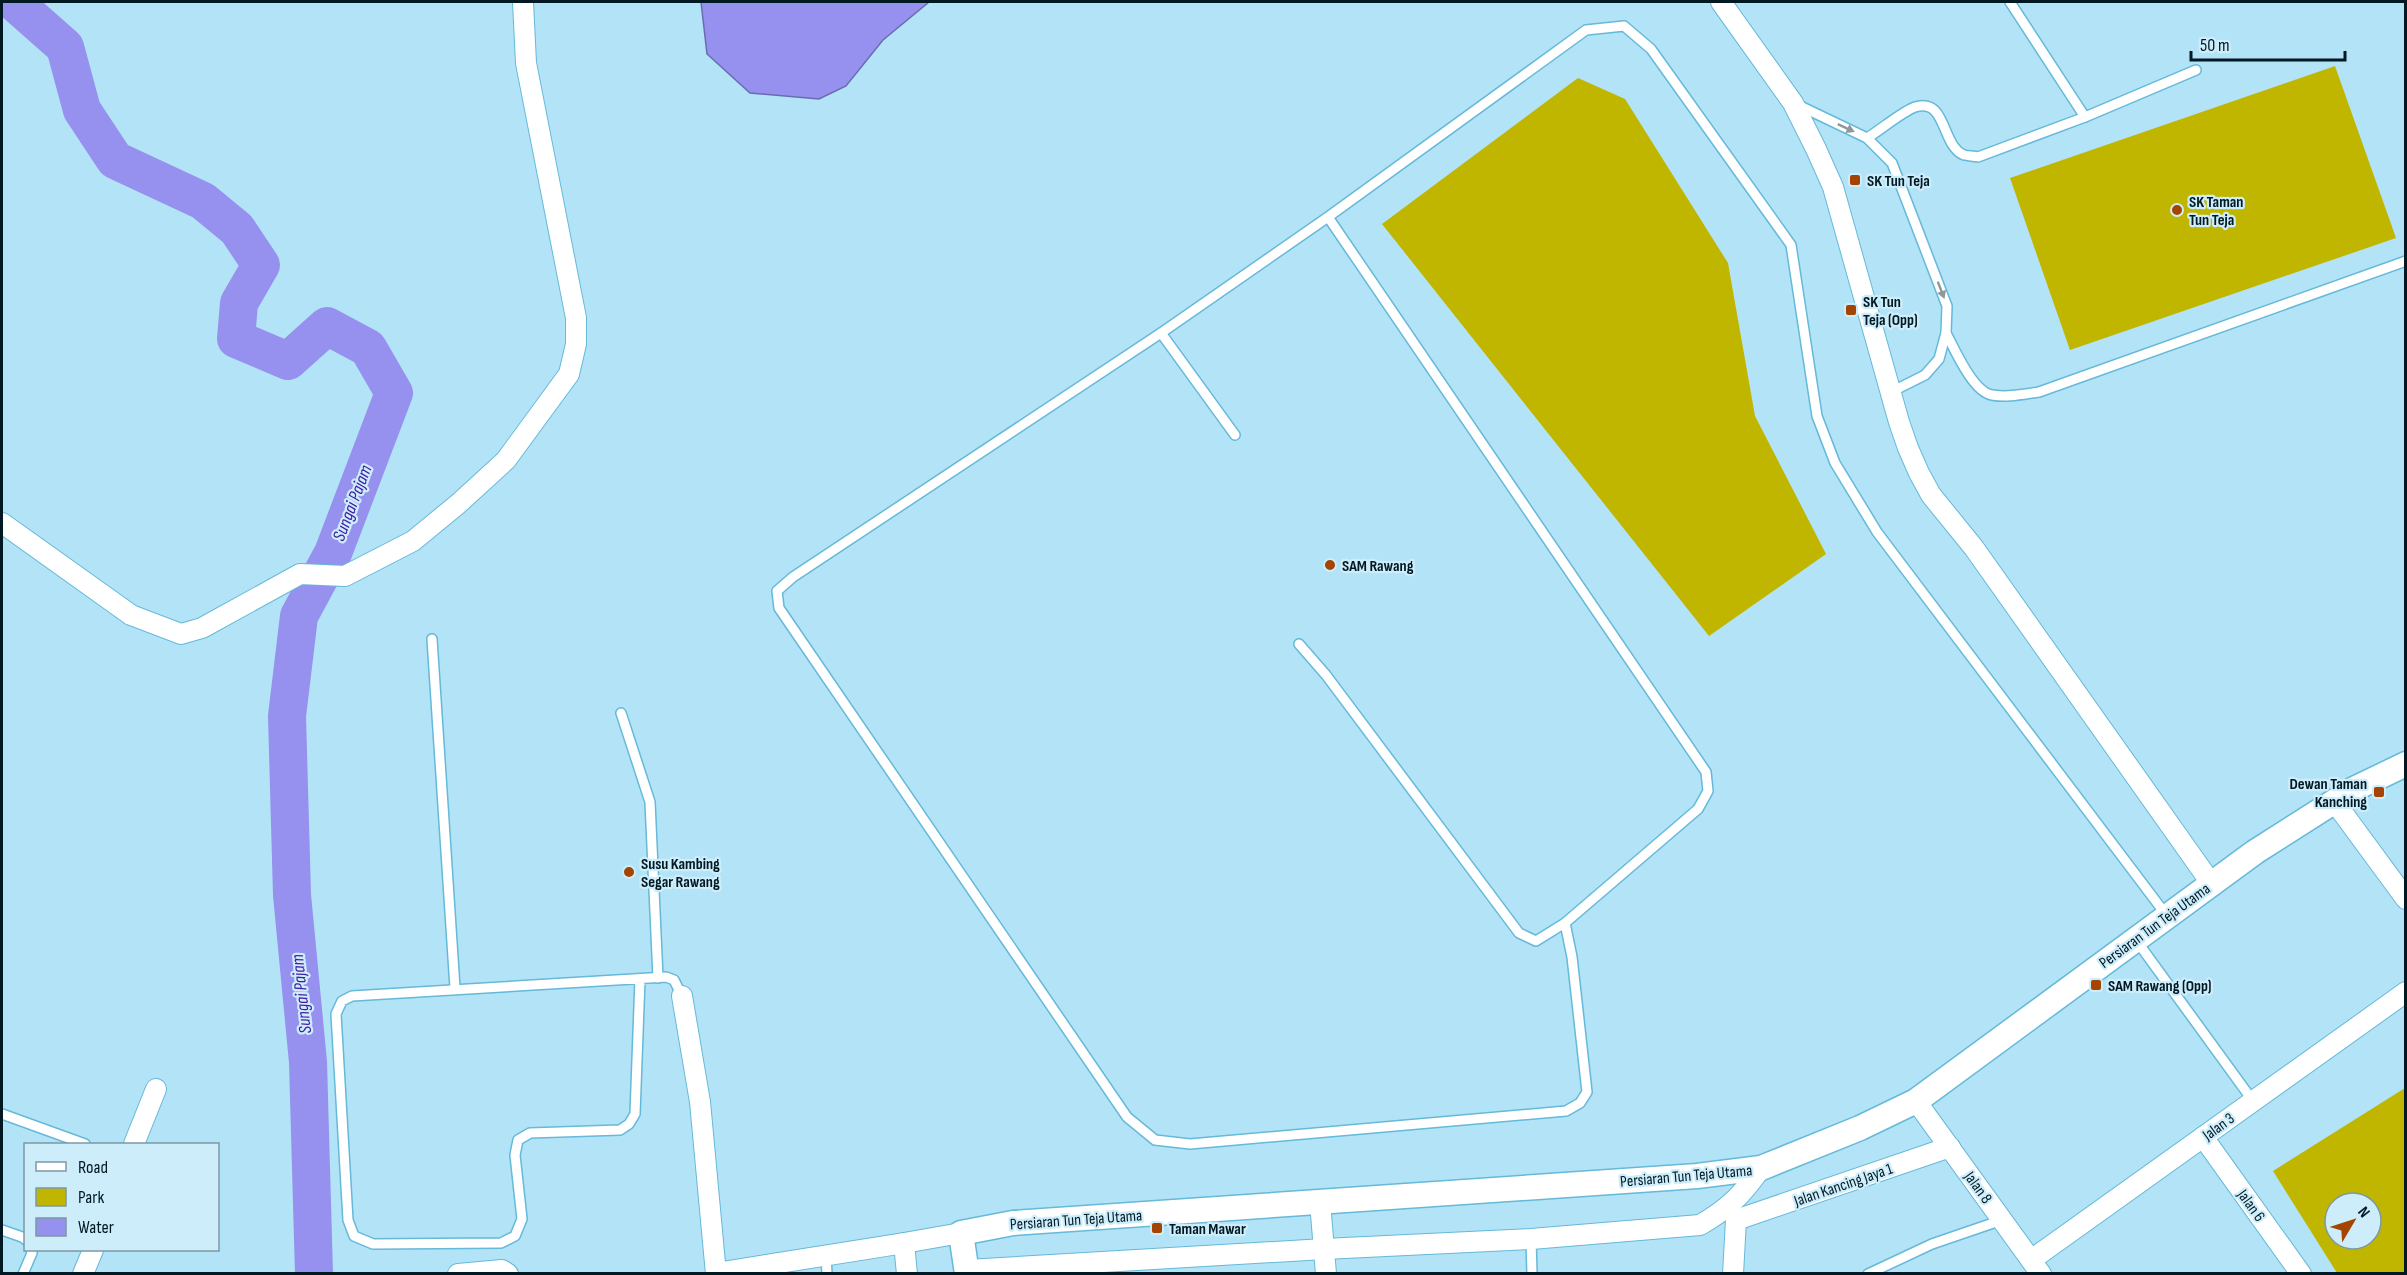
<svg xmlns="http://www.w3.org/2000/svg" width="2407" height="1275" font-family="'Sofia Sans Condensed',sans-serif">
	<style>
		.green { fill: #c0b600; fill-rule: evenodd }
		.water { fill: #9690ee; stroke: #696cb1; stroke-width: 1.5 }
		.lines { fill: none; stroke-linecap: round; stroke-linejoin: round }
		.river { stroke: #9690ee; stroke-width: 38 }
		.service-casing { stroke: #65b9d9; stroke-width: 12 }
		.minor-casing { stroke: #65b9d9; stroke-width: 22 }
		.tertiary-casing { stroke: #65b9d9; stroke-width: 27 }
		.service { stroke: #fff; stroke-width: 9 }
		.minor { stroke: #fff; stroke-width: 20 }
		.tertiary { stroke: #fff; stroke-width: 24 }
		.oneway { fill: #8c989c }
		.poi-dot { fill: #a54301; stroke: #ceedfb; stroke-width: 2 }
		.labels { text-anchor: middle; stroke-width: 4.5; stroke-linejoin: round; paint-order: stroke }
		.poi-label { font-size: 16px; font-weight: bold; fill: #001923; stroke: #ceedfb; text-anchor: start }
		.street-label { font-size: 16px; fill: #001923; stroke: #ceedfb }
		.water-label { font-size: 18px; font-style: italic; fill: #4218a5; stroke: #ceedfb }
	</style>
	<rect width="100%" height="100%" fill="#b3e3f7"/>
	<g class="green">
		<path d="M2335,66L2396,238L2070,350L2010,178Z"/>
		<path d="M1578,78L1625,99L1728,263L1755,416L1826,554L1709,636L1382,224Z"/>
		<path d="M2405,1088V1273H2337L2273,1171ZM2335,1203H2371V1239H2335Z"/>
	</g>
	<path class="water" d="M701,2H929L883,40L846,86L819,99L750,93L707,54Z"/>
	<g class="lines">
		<path class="river" d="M14,2L65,47L82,110L115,160L203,201L237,229L261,265L239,303L236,339L288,361L327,326L368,348L394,393L333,553L299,616L287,716L292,895L308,1062L314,1274"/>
		<g class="service-casing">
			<g id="service">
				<path d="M2010,2L2085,117"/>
				<path d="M1798,105L1867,138L1892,163L1947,306L1946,333L1939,359L1925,375L1891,392"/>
				<path d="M1867,138C1879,131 1903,111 1915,107C1947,97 1941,146 1964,155C1968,156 1974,156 1978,157L2085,117L2196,70"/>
				<path d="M1328,217L1706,772L1708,791L1698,809L1565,923L1572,957L1587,1092L1580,1103L1566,1111L1190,1144L1155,1140L1127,1117L779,608L777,591L793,577L1161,333L1328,217L1586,30L1624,26L1651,49L1791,245L1817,416L1835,463L1877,532L2167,916"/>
				<path d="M1161,333L1235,435"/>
				<path d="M1946,333C1955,350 1973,392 1992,395C2007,398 2024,394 2039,392L2406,261"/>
				<path d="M432,639L455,988"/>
				<path d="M1299,644L1326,675L1519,933L1536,941L1565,923"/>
				<path d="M621,713L650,802L658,978"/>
				<path d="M2136,940L2253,1101"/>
				<path d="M640,979L635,1114L629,1124L620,1130L530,1133L518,1140L515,1155L522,1219L515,1236L501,1243L373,1244L354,1236L348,1220L336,1014L342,1001L352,996L666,977L674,980L682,996"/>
				<path d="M2,1114L85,1144"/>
				<path d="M2,1230L22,1237L26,1240"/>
				<path d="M1531,1239L1532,1274"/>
				<path d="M826,1255L827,1274"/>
				<path d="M23,1274L32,1253L31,1250"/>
				<path d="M1868,1274L1932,1244L2002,1220"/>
			</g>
		</g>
		<g class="minor-casing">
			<g id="minor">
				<path d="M1721,2L1793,103L1816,149L1833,187L1899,422L1908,448L1919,473L1931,495L1974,548L2211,883"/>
				<path d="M2,523L131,615L181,634L202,628L300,574L345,576L413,541L458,504L506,460L569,374L576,344V318L526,63L523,2"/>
				<path d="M2334,801L2406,899"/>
				<path d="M682,996L700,1102L716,1274"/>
				<path d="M1916,1101L2041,1274"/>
				<path d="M2203,1137L2301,1274"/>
				<path d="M134,1144L156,1089"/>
				<path d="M1320,1202L1326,1274"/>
				<path d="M1736,1220L1950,1147"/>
				<path d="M2031,1260L2406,992"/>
				<path d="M967,1270L1324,1249L1531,1239L1700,1225C1728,1209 1743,1194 1761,1168"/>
				<path d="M716,1273L904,1243"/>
				<path d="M83,1274L93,1250"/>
				<path d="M458,1274L502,1270L508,1274"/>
				<path d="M907,1274L904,1243L961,1233"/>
				<path d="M1733,1274L1736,1220"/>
			</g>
		</g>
		<g class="tertiary-casing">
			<path id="tertiary" d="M967,1274L961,1233L1013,1223L1697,1176L1761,1168L1860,1128L1916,1101L2255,852L2354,789L2406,764"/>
		</g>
		<use href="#service" class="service"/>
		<use href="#minor" class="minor"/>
		<use href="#tertiary" class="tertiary"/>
	</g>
	<defs><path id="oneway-solid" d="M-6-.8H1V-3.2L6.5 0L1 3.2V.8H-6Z" transform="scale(1.5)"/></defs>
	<g class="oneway">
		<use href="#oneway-solid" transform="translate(1846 128) rotate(25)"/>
		<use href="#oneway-solid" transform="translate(1941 290) rotate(69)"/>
	</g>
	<g class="poi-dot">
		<rect x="1849" y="174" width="12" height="12" rx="3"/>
		<circle cx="2177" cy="210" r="6"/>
		<rect x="1845" y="304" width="12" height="12" rx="3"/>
		<circle cx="1330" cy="565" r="6"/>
		<rect x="2373" y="786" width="12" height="12" rx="3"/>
		<circle cx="629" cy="872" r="6"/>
		<rect x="2090" y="979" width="12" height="12" rx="3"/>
		<rect x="1151" y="1222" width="12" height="12" rx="3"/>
	</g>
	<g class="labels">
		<g class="poi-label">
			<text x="1867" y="186">SK Tun Teja</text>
			<text x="2189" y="207">SK Taman<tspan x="2189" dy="18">Tun Teja</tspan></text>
			<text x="1863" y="307">SK Tun<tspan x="1863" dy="18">Teja (Opp)</tspan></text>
			<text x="1342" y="571">SAM Rawang</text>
			<text x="2367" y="789" text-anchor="end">Dewan Taman<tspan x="2367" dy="18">Kanching</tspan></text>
			<text x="641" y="869">Susu Kambing<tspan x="641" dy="18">Segar Rawang</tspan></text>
			<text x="2108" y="991">SAM Rawang (Opp)</text>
			<text x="1169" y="1234">Taman Mawar</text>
		</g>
		<g class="street-label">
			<text transform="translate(2154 925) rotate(-36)" y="6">Persiaran Tun Teja Utama</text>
			<text transform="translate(2218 1126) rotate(-36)" y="6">Jalan 3</text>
			<text transform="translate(1686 1175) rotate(-5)" y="6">Persiaran Tun Teja Utama</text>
			<text transform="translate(1843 1184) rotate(-19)" y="6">Jalan Kancing Jaya 1</text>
			<text transform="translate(1979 1187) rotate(54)" y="6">Jalan 8</text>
			<text transform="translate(2252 1205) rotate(54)" y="6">Jalan 6</text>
			<text transform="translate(1076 1219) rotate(-4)" y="6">Persiaran Tun Teja Utama</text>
		</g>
		<g class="water-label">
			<text transform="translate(352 503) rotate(-69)" y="6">Sungai Pajam</text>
			<text transform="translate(301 994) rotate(-96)" y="6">Sungai Pajam</text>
		</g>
	</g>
	<rect width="2407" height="1275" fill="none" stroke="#001923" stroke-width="6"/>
	<rect x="24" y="1143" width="195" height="108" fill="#ceedfb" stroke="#7c98a5" stroke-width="1.5"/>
	<rect x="36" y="1162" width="30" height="9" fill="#ffffff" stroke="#7c98a5" stroke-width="1.5"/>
	<text x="78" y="1173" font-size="18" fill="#001923">Road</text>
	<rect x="36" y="1188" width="30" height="18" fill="#c0b600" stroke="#7c98a5" stroke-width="1.5"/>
	<text x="78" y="1203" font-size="18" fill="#001923">Park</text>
	<rect x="36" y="1218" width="30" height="18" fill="#9690ee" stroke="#7c98a5" stroke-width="1.5"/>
	<text x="78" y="1233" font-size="18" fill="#001923">Water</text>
	<g transform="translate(2353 1221) rotate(51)"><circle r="28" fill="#ceedfb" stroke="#7c98a5" stroke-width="1.5"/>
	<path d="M0-4.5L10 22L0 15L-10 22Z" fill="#a54301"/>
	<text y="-9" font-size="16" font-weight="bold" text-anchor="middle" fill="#001923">N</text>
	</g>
	<path d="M2191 51v9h154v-9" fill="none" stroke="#001923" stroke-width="3"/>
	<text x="2200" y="51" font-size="18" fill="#001923" stroke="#ceedfb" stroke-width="4.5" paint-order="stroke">50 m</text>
</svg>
